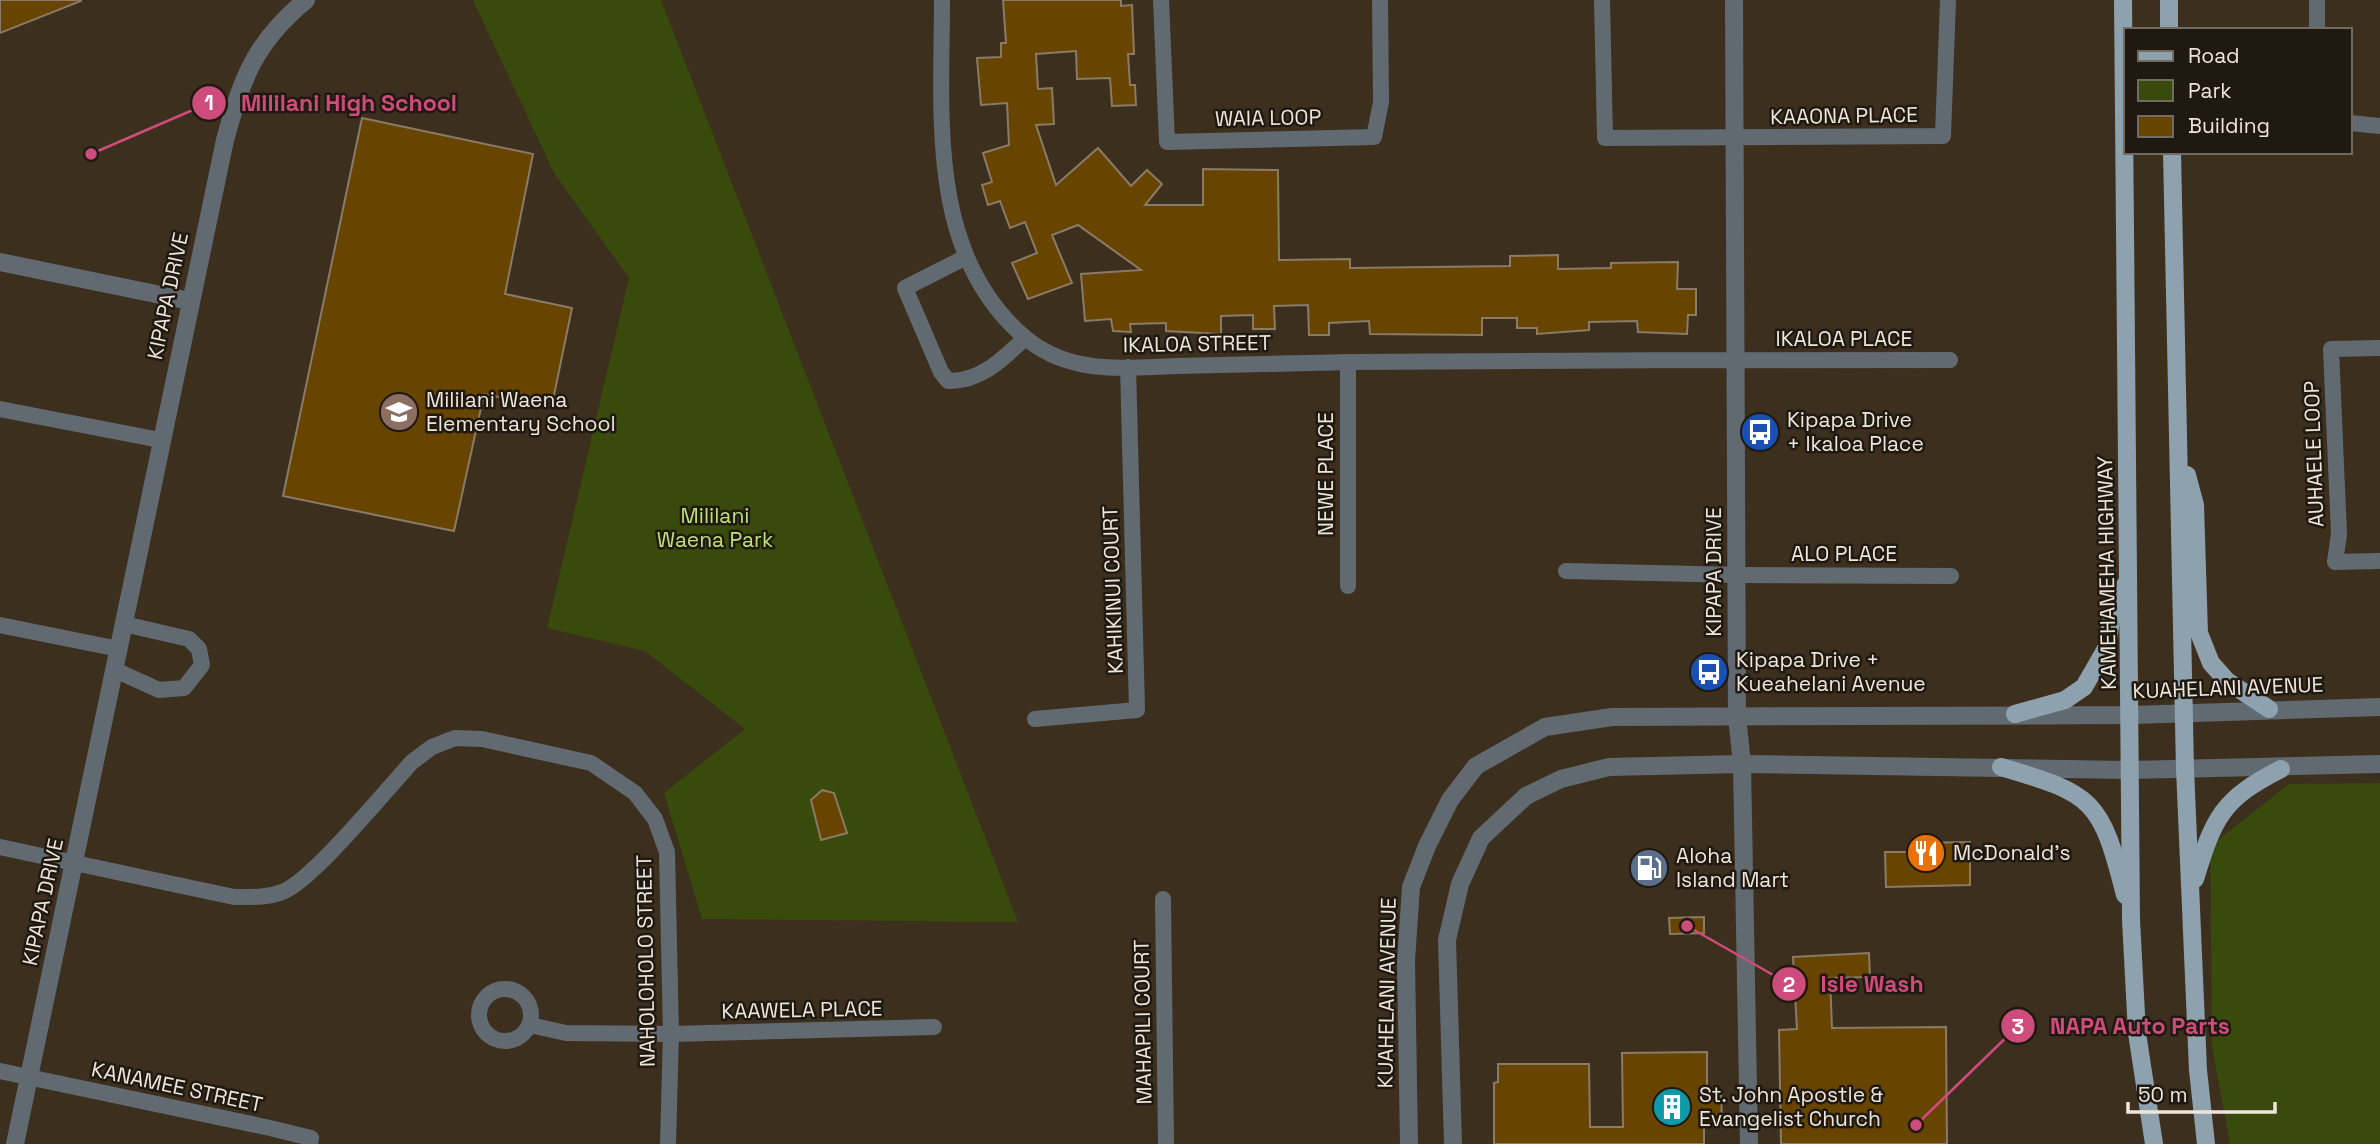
<svg xmlns="http://www.w3.org/2000/svg" width="2380" height="1144" font-family="'Space Grotesk',sans-serif">
	<style>
		.green { fill: #384a0c }
		.building { fill: #674400; stroke: #8a7b67; stroke-width: 2 }
		.lines { fill: none; stroke-linecap: round; stroke-linejoin: round }
		.minor { stroke: #616a71; stroke-width: 16 }
		.tertiary { stroke: #616a71; stroke-width: 18 }
		.primary { stroke: #8da1ae; stroke-width: 18 }
		.labels { text-anchor: middle; stroke-width: 5; stroke-linejoin: round; paint-order: stroke }
		.street-label { font-size: 21px; fill: #efe6db; stroke: #1f1911 }
		.poi-label { font-size: 21px; fill: #efe6db; stroke: #1f1911; text-anchor: start }
		.park-label { font-size: 21px; fill: #bfe278; stroke: #1f1911 }
		.leader { fill: none; stroke: #cd4c7b; stroke-width: 2.5 }
		.callout-dot { fill: #cd4c7b; stroke: #1f1911; stroke-width: 2.5 }
		.mark-label { font-size: 21px; text-anchor: middle; font-weight: bold; fill: #fff }
		.callout-label { font-size: 23px; text-anchor: middle; font-weight: bold; fill: #cd4c7b; stroke: #1f1911; stroke-width: 5; stroke-linejoin: round; paint-order: stroke }
	</style>
	<rect width="100%" height="100%" fill="#3d2f1e"/>
	<g class="green">
		<path d="M473,0H661L1018,922L702,919L664,793L745,729L645,651L547,628L629,278L554,173Z"/>
		<path d="M2380,783V1144H2230L2212,1047L2210,846L2289,784Z"/>
	</g>
	<g class="building">
		<path d="M0,0H80L81,1L0,33Z"/>
		<path d="M1003,0H1121V6L1132,5L1134,54H1128L1130,85H1135L1136,105L1112,106L1110,78L1077,79L1076,51L1036,54L1038,89L1052,88L1054,124L1036,125L1056,185L1098,148L1131,186L1147,170L1162,184L1145,205H1203V169L1278,170L1279,260L1350,259V268L1510,266V256L1558,255V269L1611,268V263L1678,262L1677,289H1696V315H1688L1687,334L1638,332L1637,321L1589,322V330L1537,334V328H1517V318H1482V335L1370,334L1369,321L1329,323V335H1309L1308,305L1274,306L1275,329H1253V315L1221,316V334L1166,331V323L1130,324L1131,332L1113,331L1111,319L1085,321L1081,274L1141,270L1078,225L1052,235L1072,283L1028,299L1012,263L1037,253L1025,222L1010,228L1000,201L988,205L982,185L992,182L983,153L1009,145L1007,103L981,105L977,58L1001,57V43H1006Z"/>
		<path d="M362,118L533,154L505,294L572,308L553,400L533,396L532,404L484,394L454,531L283,496Z"/>
		<path d="M822,790L834,793L847,833L821,840L811,800Z"/>
		<path d="M1970,842V885L1886,887L1885,852H1917L1916,843Z"/>
		<path d="M1704,917V933L1670,934L1669,918Z"/>
		<path d="M1869,953L1870,977L1830,978L1832,1028L1946,1027L1947,1144H1781L1779,1030L1797,1029L1793,957Z"/>
		<path d="M1707,1052V1090H1721L1722,1125H1704V1144H1494V1083L1498,1082V1064H1589L1590,1127H1623L1622,1053Z"/>
	</g>
	<g class="lines">
		<g class="minor">
			<path d="M942,0C942,115 927,251 1022,335C1040,351 1062,361 1086,365C1115,370 1147,367 1177,366C1235,365 1294,363 1352,362C1551,360 1751,360 1950,360"/>
			<path d="M1161,0L1167,142L1374,137L1381,102L1380,0"/>
			<path d="M1602,0L1605,138L1943,136L1948,0"/>
			<path d="M2317,0V30"/>
			<path d="M2350,123L2380,126"/>
			<path d="M966,257L905,288L941,372L948,381C980,382 1003,359 1025,338"/>
			<path d="M2380,348L2331,349L2339,534L2335,562L2380,561"/>
			<path d="M1348,362V586"/>
			<path d="M0,409L160,440"/>
			<path d="M1566,571L1737,575L1951,576"/>
			<path d="M0,625L119,649"/>
			<path d="M115,670L159,690L184,688L202,665L199,649L189,639L124,624"/>
			<path d="M1035,719L1137,710L1128,367"/>
			<path d="M0,847L234,897C251,897 267,898 282,892C311,882 387,789 412,762L432,747L455,738L482,739L591,763L635,793L655,819L667,852L671,1034L668,1144"/>
			<path d="M1163,899L1166,1144"/>
			<circle cx="505" cy="1015" r="26"/>
			<path d="M530,1025L566,1033L671,1034L934,1027"/>
			<path d="M0,1071L270,1128L311,1138L310,1144"/>
		</g>
		<g class="tertiary">
			<path d="M1734,0L1737,716L1742,764L1749,1144"/>
			<path d="M0,262L190,301"/>
			<path d="M15,1144L225,140C242,78 255,42 306,0"/>
			<path d="M1409,1144L1406,961L1411,887L1427,846L1450,800L1476,766L1545,727L1612,717L2132,715L2380,707"/>
			<path d="M1453,1144L1447,940L1460,884L1481,838L1526,796L1561,779L1609,767L1742,764L2130,770L2380,764"/>
		</g>
		<g class="primary">
			<path d="M2123,0L2131,920L2137,1033L2154,1144"/>
			<path d="M2169,0V30"/>
			<path d="M2172,152L2185,769L2198,1070L2206,1144"/>
			<path d="M2187,475L2195,505L2199,633L2211,663L2227,681L2269,709"/>
			<path d="M2015,714L2065,700L2084,687L2107,647L2111,621L2125,585"/>
			<path d="M2001,767C2094,794 2101,800 2125,895"/>
			<path d="M2195,879C2214,817 2222,799 2281,769"/>
		</g>
	</g>
	<defs>
		<g id="school-disc" transform="scale(2.0125)"><circle r="9.5" fill="#8d6e63" stroke="#1f1911"/><path d="M0-5L7-2L0 1L-7-2ZM-4 1L0 2.5L4 1V4Q0 6-4 4Z" fill="#fff"/></g>
		<g id="bus-disc" transform="scale(2.0125)"><circle r="9.5" fill="#1a4fb4" stroke="#1f1911"/><path d="M-5-6H5V4H4V6H2V4H-2V6H-4V4H-5ZM-3.5-4V0h7V-4ZM-3.5 1.2v1.5H-2V1.2ZM2 1.2v1.5H3.5V1.2Z" fill="#fff"/></g>
		<g id="restaurant-disc" transform="scale(2.0125)"><circle r="9.5" fill="#e8710a" stroke="#1f1911"/><path d="M-5-6h1v4h1v-4h1v4h1v-4h1v5L-1.5 .5V6h-2V.5L-5-1ZM5-6V6H3V1.5H1.5Q1.5-4 5-6Z" fill="#fff"/></g>
		<g id="fuel-disc" transform="scale(2.0125)"><circle r="9.5" fill="#5c6f8a" stroke="#1f1911"/><path d="M-5.5-6h7V0h2V4h1.3V-2.5L3-4.5l.8-.8L6-3V5H2.5V1h-1V6h-7ZM-4.2-4.7v3.2H.2V-4.7Z" fill="#fff"/></g>
		<g id="building-disc" transform="scale(2.0125)"><circle r="9.5" fill="#0f9aa8" stroke="#1f1911"/><path d="M-4-6H4V6H1V3H-1V6H-4ZM-2.5-4.3h1.7v1.8h-1.7ZM.8-4.3h1.7v1.8H.8ZM-2.5-1h1.7V.8h-1.7ZM.8-1h1.7V.8H.8Z" fill="#fff"/></g>
	</defs>
	<g fill-rule="evenodd">
		<use href="#school-disc" x="399" y="412"/>
		<use href="#bus-disc" x="1760" y="432"/>
		<use href="#bus-disc" x="1709" y="672"/>
		<use href="#restaurant-disc" x="1926" y="853"/>
		<use href="#fuel-disc" x="1649" y="868"/>
		<use href="#building-disc" x="1672" y="1107"/>
	</g>
	<g class="labels">
		<g class="street-label">
			<text transform="translate(1844 116) rotate(-1)" y="7">KAAONA PLACE</text>
			<text transform="translate(1268 118) rotate(-1)" y="7">WAIA LOOP</text>
			<text transform="translate(168 296) rotate(-78)" y="7">KIPAPA DRIVE</text>
			<text x="1844" y="346">IKALOA PLACE</text>
			<text transform="translate(1197 344) rotate(-1)" y="7">IKALOA STREET</text>
			<text transform="translate(2314 454) rotate(-92)" y="7">AUHAELE LOOP</text>
			<text transform="translate(1326 474) rotate(-90)" y="7">NEWE PLACE</text>
			<text x="1844" y="561">ALO PLACE</text>
			<text transform="translate(1714 572) rotate(-90)" y="7">KIPAPA DRIVE</text>
			<text transform="translate(2107 573) rotate(-91)" y="7">KAMEHAMEHA HIGHWAY</text>
			<text transform="translate(1113 590) rotate(-92)" y="7">KAHIKINUI COURT</text>
			<text transform="translate(2228 688) rotate(-2)" y="7">KUAHELANI AVENUE</text>
			<text transform="translate(43 902) rotate(-78)" y="7">KIPAPA DRIVE</text>
			<text transform="translate(646 961) rotate(-91)" y="7">NAHOLOHOLO STREET</text>
			<text transform="translate(1387 993) rotate(-89)" y="7">KUAHELANI AVENUE</text>
			<text transform="translate(802 1010) rotate(-1)" y="7">KAAWELA PLACE</text>
			<text transform="translate(1143 1022) rotate(-91)" y="7">MAHAPILI COURT</text>
			<text transform="translate(177 1087) rotate(12)" y="7">KANAMEE STREET</text>
		</g>
		<g class="poi-label">
			<text x="426" y="407">Mililani Waena<tspan x="426" dy="24">Elementary School</tspan></text>
			<text x="1787" y="427">Kipapa Drive<tspan x="1787" dy="24">+ Ikaloa Place</tspan></text>
			<text x="1736" y="667">Kipapa Drive +<tspan x="1736" dy="24">Kueahelani Avenue</tspan></text>
			<text x="1953" y="860">McDonald's</text>
			<text x="1676" y="863">Aloha<tspan x="1676" dy="24">Island Mart</tspan></text>
			<text x="1699" y="1102">St. John Apostle &amp;<tspan x="1699" dy="24">Evangelist Church</tspan></text>
		</g>
		<g class="park-label">
			<text x="715" y="523">Mililani<tspan x="715" dy="24">Waena Park</tspan></text>
		</g>
	</g>
	<path class="leader" d="M91 154L209 103M1687 926L1789 984M1916 1125L2018 1026"/>
	<g class="callout-dot">
		<circle cx="91" cy="154" r="7"/>
		<circle cx="1687" cy="926" r="7"/>
		<circle cx="1916" cy="1125" r="7"/>
		<circle cx="209" cy="103" r="18"/>
		<circle cx="1789" cy="984" r="18"/>
		<circle cx="2018" cy="1026" r="18"/>
	</g>
	<g class="mark-label">
		<text x="209" y="110">1</text>
		<text x="1789" y="992">2</text>
		<text x="2018" y="1034">3</text>
	</g>
	<g class="callout-label">
		<text x="349" y="111">Mililani High School</text>
		<text x="1872" y="992">Isle Wash</text>
		<text x="2140" y="1034">NAPA Auto Parts</text>
	</g>
	<rect x="2124" y="28" width="228" height="126" fill="#1f1911" stroke="#726b62" stroke-width="2"/>
	<rect x="2138" y="51" width="35" height="10" fill="#8da1ae" stroke="#726b62" stroke-width="2"/>
	<text x="2188" y="63" font-size="21" fill="#efe6db">Road</text>
	<rect x="2138" y="80" width="35" height="21" fill="#384a0c" stroke="#726b62" stroke-width="2"/>
	<text x="2188" y="98" font-size="21" fill="#efe6db">Park</text>
	<rect x="2138" y="116" width="35" height="21" fill="#674400" stroke="#726b62" stroke-width="2"/>
	<text x="2188" y="133" font-size="21" fill="#efe6db">Building</text>
	<path d="M2128 1102v10h147v-10" fill="none" stroke="#efe6db" stroke-width="3.5"/>
	<text x="2138" y="1102" font-size="21" fill="#efe6db" stroke="#1f1911" stroke-width="5" paint-order="stroke">50 m</text>
</svg>
